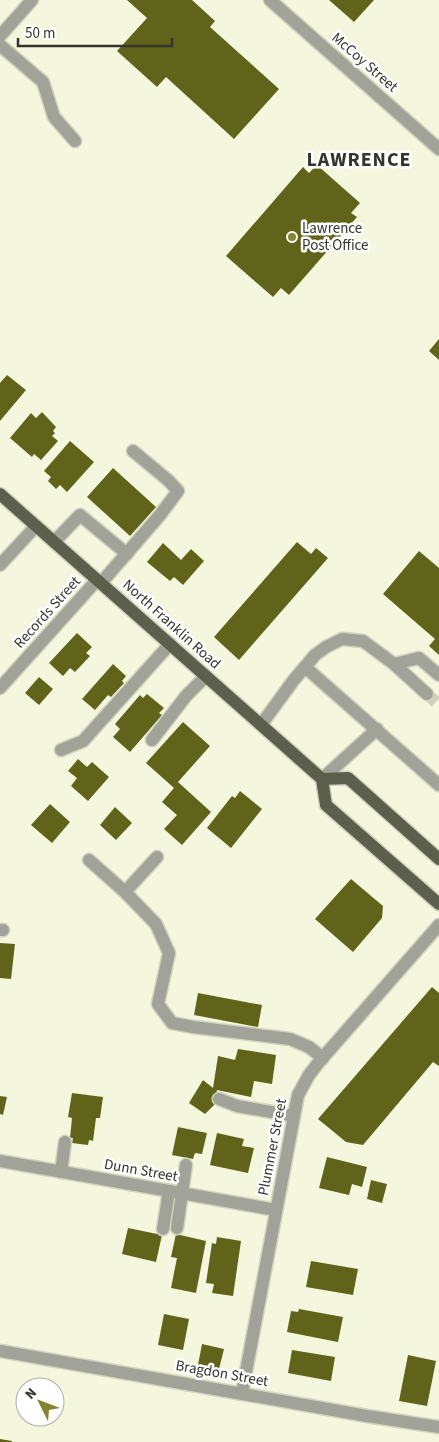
<svg xmlns="http://www.w3.org/2000/svg" width="439" height="1442" font-family="'Source Sans 3',sans-serif">
	<style>
		.building { fill: #60641a }
		.lines { fill: none; stroke-linecap: round; stroke-linejoin: round }
		.minor-tunnel { stroke: #ced0ba; stroke-width: 12; stroke-dasharray: 12 6; stroke-linecap: butt }
		.minor-casing { stroke: #d1d4be; stroke-width: 15 }
		.major-casing { stroke: #d1d4be; stroke-width: 15 }
		.minor { stroke: #a1a298; stroke-width: 12 }
		.major { stroke: #5d5f4d; stroke-width: 12 }
		.poi-dot { fill: #808530; stroke: #fff; stroke-width: 2 }
		.labels { text-anchor: middle; stroke-width: 5; stroke-linejoin: round; paint-order: stroke }
		.street-label { font-size: 15px; fill: #34352c; stroke: #fff }
		.poi-label { font-size: 15px; fill: #34352c; stroke: #fff; text-anchor: start }
		.district-label { font-size: 20px; font-weight: bold; letter-spacing: 1px; fill: #34352c; stroke: #fff }
	</style>
	<rect width="100%" height="100%" fill="#f4f7de"/>
	<g class="building">
		<path d="M127,0H192L215,21L210,27L279,89L234,139L166,77L157,87L117,51L147,18Z"/>
		<path d="M329,0H374L354,22Z"/>
		<path d="M317,165L360,203L351,213L357,217L289,295L281,288L273,297L226,256L303,167L309,173Z"/>
		<path d="M439,339V360L429,351Z"/>
		<path d="M7,375L26,390L0,421V383Z"/>
		<path d="M42,412L56,427L53,431L55,433L52,436L58,441L41,460L34,454L32,457L10,438L31,413L36,418Z"/>
		<path d="M70,441L94,462L67,492L60,485L56,489L48,481L51,477L44,471Z"/>
		<path d="M113,468L156,507L130,536L87,497Z"/>
		<path d="M297,542L311,554L316,548L328,558L239,660L214,637Z"/>
		<path d="M163,543L181,560L191,549L204,561L183,585L174,577L170,581L147,562Z"/>
		<path d="M419,551L439,568V655L429,646L435,639L383,594Z"/>
		<path d="M77,633L92,647L86,653L90,656L75,672L70,668L63,676L49,663Z"/>
		<path d="M113,664L126,676L122,681L124,683L111,697L108,695L95,710L82,699Z"/>
		<path d="M39,677L53,689L39,705L25,693Z"/>
		<path d="M147,694L164,708L159,713L162,715L130,752L113,737L120,729L115,724L140,695L143,698Z"/>
		<path d="M183,722L210,746L178,782L211,812L182,845L164,829L177,815L162,802L174,788L146,763Z"/>
		<path d="M78,759L87,767L92,762L109,777L88,801L71,786L77,778L68,771Z"/>
		<path d="M240,791L262,809L231,848L207,828L232,796L235,798Z"/>
		<path d="M50,804L70,822L52,843L31,825Z"/>
		<path d="M115,807L132,823L116,840L100,825Z"/>
		<path d="M351,879L383,906L382,918L353,952L315,919Z"/>
		<path d="M0,943L15,944L11,979L0,978Z"/>
		<path d="M432,987L439,993V1066L433,1062L363,1145L346,1142L318,1119Z"/>
		<path d="M198,993L262,1005L258,1027L194,1015Z"/>
		<path d="M238,1049L276,1055L272,1084L254,1081L251,1097L217,1090L214,1105L205,1114L189,1103L203,1080L213,1088L218,1056L235,1060Z"/>
		<path d="M72,1093L103,1097L100,1118H96L93,1141L89,1140L88,1145L72,1143L73,1138H70L72,1118L68,1117Z"/>
		<path d="M0,1096L7,1097L3,1115L0,1114Z"/>
		<path d="M178,1127L207,1133L202,1154L195,1153L193,1159L172,1155Z"/>
		<path d="M217,1133L244,1139L242,1146L254,1148L248,1173L210,1165Z"/>
		<path d="M327,1157L367,1167L362,1187L352,1184L349,1195L319,1188Z"/>
		<path d="M371,1180L387,1184L382,1203L367,1199Z"/>
		<path d="M128,1228L162,1235L156,1262L122,1254Z"/>
		<path d="M176,1234L206,1241L196,1293L171,1288L177,1258L171,1257Z"/>
		<path d="M217,1237L241,1241L233,1296L212,1293L214,1284L206,1283L212,1243L216,1244Z"/>
		<path d="M311,1261L358,1269L353,1295L306,1287Z"/>
		<path d="M299,1309L343,1317L338,1342L287,1332L291,1311L298,1312Z"/>
		<path d="M164,1314L189,1319L183,1350L158,1345Z"/>
		<path d="M202,1344L224,1349L219,1369L198,1365Z"/>
		<path d="M292,1350L335,1357L331,1381L288,1373Z"/>
		<path d="M408,1355L436,1361L427,1406L399,1401Z"/>
		<path d="M0,1439L12,1441V1442H0Z"/>
	</g>
	<g class="lines">
		<path class="minor-tunnel" d="M427,694L439,705"/>
		<g class="minor-casing">
			<g id="minor">
				<path d="M270,0L439,149"/>
				<path d="M0,36L32,0"/>
				<path d="M0,45L43,82L54,117L75,141"/>
				<path d="M54,542L80,515L127,554"/>
				<path d="M0,565L36,526"/>
				<path d="M101,583L160,515L178,491L169,481L133,451"/>
				<path d="M394,664L419,658L439,675"/>
				<path d="M305,667L439,785"/>
				<path d="M0,688L97,580"/>
				<path d="M261,725L293,681L315,655L326,647L342,639L363,641L394,664L427,694"/>
				<path d="M152,740L186,696L206,676"/>
				<path d="M61,750L83,741L170,644"/>
				<path d="M322,779L377,729"/>
				<path d="M89,860L125,892L157,857"/>
				<path d="M125,892L156,924L169,953L158,1004L172,1023L193,1027L290,1039L309,1047L323,1058"/>
				<path d="M0,930H3"/>
				<path d="M219,1099L237,1106L294,1116"/>
				<path d="M0,1161L276,1210"/>
				<path d="M61,1172L65,1142"/>
				<path d="M177,1228L186,1165"/>
				<path d="M163,1229L169,1191"/>
				<path d="M0,1351L367,1416L439,1427"/>
				<path d="M242,1393L298,1095L309,1075L319,1062L439,925"/>
			</g>
		</g>
		<g class="major-casing">
			<g id="major">
				<path d="M0,494L322,779L326,805L439,904"/>
				<path d="M322,779L348,778L439,859"/>
			</g>
		</g>
		<use href="#minor" class="minor"/>
		<use href="#major" class="major"/>
	</g>
	<circle class="poi-dot" cx="292" cy="237" r="5"/>
	<g class="labels">
		<g class="street-label">
			<text transform="translate(365 62) rotate(41)" y="5">McCoy Street</text>
			<text transform="translate(47 612) rotate(-48)" y="5">Records Street</text>
			<text transform="translate(172 624) rotate(42)" y="5">North Franklin Road</text>
			<text transform="translate(272 1147) rotate(-79)" y="5">Plummer Street</text>
			<text transform="translate(141 1170) rotate(10)" y="5">Dunn Street</text>
			<text transform="translate(222 1373) rotate(10)" y="5">Bragdon Street</text>
		</g>
		<g class="poi-label">
			<text x="302" y="233">Lawrence<tspan x="302" dy="17">Post Office</tspan></text>
		</g>
		<g class="district-label">
			<text x="359" y="166">LAWRENCE</text>
		</g>
	</g>
	<g transform="translate(40 1402) rotate(312)"><circle r="24" fill="#ffffff" stroke="#aeaeab"/>
	<path d="M0-4L9 19L0 12L-9 19Z" fill="#808530"/>
	<text y="-8" font-size="14" font-weight="bold" text-anchor="middle" fill="#34352c">N</text>
	</g>
	<path d="M18 38v8h154v-8" fill="none" stroke="#34352c" stroke-width="2.5"/>
	<text x="25" y="38" font-size="15" fill="#34352c" stroke="#ffffff" stroke-width="4" paint-order="stroke">50 m</text>
</svg>
